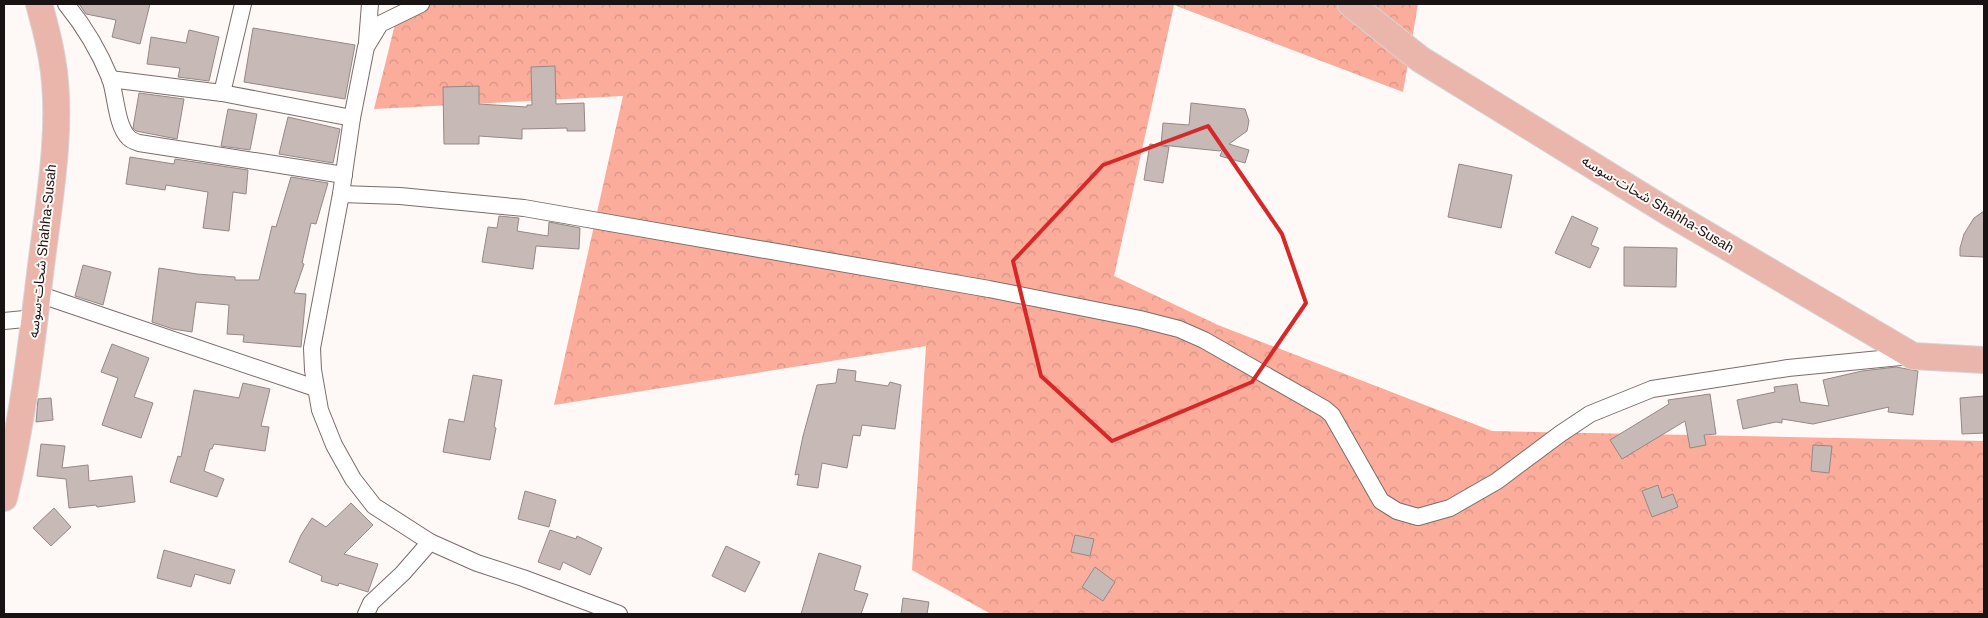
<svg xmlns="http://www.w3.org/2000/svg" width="1988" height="618" font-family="Helvetica,'Noto Sans Arabic',sans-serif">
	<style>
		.forest { fill: url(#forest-crowns) }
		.building { fill: #c7b9b6; stroke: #958885 }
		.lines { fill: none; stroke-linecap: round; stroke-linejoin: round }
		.street-casing { stroke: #7a6d6a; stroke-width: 18 }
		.primary-casing { stroke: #d6d5d5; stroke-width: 28 }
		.street { stroke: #fff; stroke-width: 16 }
		.primary { stroke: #eab5aa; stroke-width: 26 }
		.marked { fill: none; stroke: #d62828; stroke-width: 4; stroke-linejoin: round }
		.labels { text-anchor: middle; stroke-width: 4; stroke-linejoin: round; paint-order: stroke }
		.street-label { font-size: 14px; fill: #191413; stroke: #fef8f6 }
	</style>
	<defs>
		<pattern id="forest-crowns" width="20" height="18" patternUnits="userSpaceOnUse" patternTransform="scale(1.25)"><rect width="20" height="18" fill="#fbac9b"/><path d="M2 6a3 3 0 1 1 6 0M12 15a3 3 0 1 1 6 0" fill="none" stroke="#d79385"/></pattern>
	</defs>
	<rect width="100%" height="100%" fill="#fef8f6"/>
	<path class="forest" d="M400,4H1418L1403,92L1174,5L1114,276L1218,325L1492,431L1984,441V614H991L912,570L926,346L554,405L623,96L374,109Z"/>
	<g class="building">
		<path d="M79,4H150L140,44L112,37L116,20L86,14Z"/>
		<path d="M253,28L355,45L345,99L244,82Z"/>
		<path d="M189,30L219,37L209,81L178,77L180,68L147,64L151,37L186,43Z"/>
		<path d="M555,66L556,104L584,103L585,131H567V128L522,129V139L479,136V144H444L443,87L479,86V104L527,107V105H532L531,67Z"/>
		<path d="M139,93L184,99L177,139L136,131L133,128Z"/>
		<path d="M1191,103L1245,109L1249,121L1247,131L1229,144L1249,150L1245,163L1220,156L1223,148L1220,151L1161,145L1163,123L1189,125Z"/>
		<path d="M228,109L257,114L250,150L221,146Z"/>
		<path d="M288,117L340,129L333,163L279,154Z"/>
		<path d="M1150,144L1169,147L1163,183L1144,180Z"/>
		<path d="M130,157L174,164L175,159L248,170L246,194L233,192L229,231L203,228L208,192L166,185L165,190L126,184Z"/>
		<path d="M1459,164L1512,175L1501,228L1448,217Z"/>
		<path d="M291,177L328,183L316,224L311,223L302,263L304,264L294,293L306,294L301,347L243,342L244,335L227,334L229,305L196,302L192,332L173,329L152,322L159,268L197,274L235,277V280H259L272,226L276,227Z"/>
		<path d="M1984,211V257L1960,256V248L1964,234L1974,218Z"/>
		<path d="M499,216L519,218L517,231L548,236L549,222L580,228L579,249L536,246L533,269L482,262L488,227L497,228Z"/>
		<path d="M1572,216L1598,228L1591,245L1599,248L1590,268L1555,253Z"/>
		<path d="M1624,247L1677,248L1676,287L1624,286Z"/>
		<path d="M83,265L111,272L103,305L75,296Z"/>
		<path d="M112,344L149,358L134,397L153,403L141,438L102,425L118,378L101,372Z"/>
		<path d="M1896,367L1918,371L1913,415L1888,412L1889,407L1813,424L1782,419V423L1776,422L1743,429L1737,400L1775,392L1774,387L1797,384L1800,402L1829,406L1823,380L1862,371Z"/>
		<path d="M838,369L856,371L855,381L888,386L890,382L901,385L895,429L862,425L860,436L853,435L847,468L822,463L818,488L797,485L799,474L795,475L803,436L817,385L836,383Z"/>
		<path d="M473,375L502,380L494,427L496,428L490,460L443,452L449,419L464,422Z"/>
		<path d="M243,383L270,389L261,426L269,427L265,451L214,444L212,449H210L204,471L224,479L217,497L170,482L178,456L181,457L194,390L239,398Z"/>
		<path d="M1710,394L1716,434L1704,435L1706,445L1690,448L1685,421L1622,459L1610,440L1669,404L1668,400Z"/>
		<path d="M1984,396V433L1962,434L1960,398Z"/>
		<path d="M51,398L53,420L36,422L38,399Z"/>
		<path d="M41,444L65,446L62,468L88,465L89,481L132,476L135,502L97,507L96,505L69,508L66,479L37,476Z"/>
		<path d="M1813,445L1832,446L1829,473L1811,471Z"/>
		<path d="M1658,485L1662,498L1673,494L1678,507L1652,517L1642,491Z"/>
		<path d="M525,491L556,500L549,527L518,519Z"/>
		<path d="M351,503L373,525L344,554L378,564L368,592L339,583L338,586L321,581L322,576L289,562L301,535L312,518L326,527Z"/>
		<path d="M54,508L71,527L51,546L33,528Z"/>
		<path d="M550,530L576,539L577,536L602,548L590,575L563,562L560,570L538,562Z"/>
		<path d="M1075,535L1094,539L1090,556L1071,552Z"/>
		<path d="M726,546L760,562L745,592L712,576Z"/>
		<path d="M164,550L235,570L230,584L195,574L191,587L157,578Z"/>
		<path d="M819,553L861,566L854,590L868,594L861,614H801Z"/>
		<path d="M1095,567L1115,582L1103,601L1082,587Z"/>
		<path d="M903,598L929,602L927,614H901Z"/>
	</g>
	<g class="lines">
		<g class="street-casing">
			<g id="street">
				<path d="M66,4C84,26 99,51 110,78C116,94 116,126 129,138C131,140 136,142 139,143L344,175"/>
				<path d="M421,4L380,24L366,47L352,118L341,194L312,348L313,370L320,410L334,445L353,479L374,506L430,542L477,563L523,578L619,614"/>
				<path d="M367,42L370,4"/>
				<path d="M110,79L222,93L352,118"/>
				<path d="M222,93L243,4"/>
				<path d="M341,194L400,196L524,208L989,289L1140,319L1179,329L1204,340L1325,409L1332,415L1381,501L1397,511L1418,517L1450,508L1497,481L1560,434L1590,414L1652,389L1788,368L1911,356"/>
				<path d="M38,294L315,388"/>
				<path d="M4,321L35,318"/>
				<path d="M366,614L371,603L403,573L430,542"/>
			</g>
		</g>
		<g class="primary-casing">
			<g id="primary">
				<path d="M1351,4L1420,59L1668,212L1913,356L1984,360"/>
				<path d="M4,498C22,424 31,349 40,274C48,207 64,125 52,59C49,40 44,22 39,4"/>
			</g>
		</g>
		<use href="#street" class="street"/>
		<use href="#primary" class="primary"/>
	</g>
	<path class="marked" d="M1208,126L1282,234L1306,303L1252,382L1112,441L1041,376L1013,261L1103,165Z"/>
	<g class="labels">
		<g class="street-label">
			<text transform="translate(1658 204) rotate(31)" y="5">شحات-سوسه Shahha-Susah</text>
			<text transform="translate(42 251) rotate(-84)" y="5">شحات-سوسه Shahha-Susah</text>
		</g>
	</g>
	<rect width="1988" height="618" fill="none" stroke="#191413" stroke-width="10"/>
</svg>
